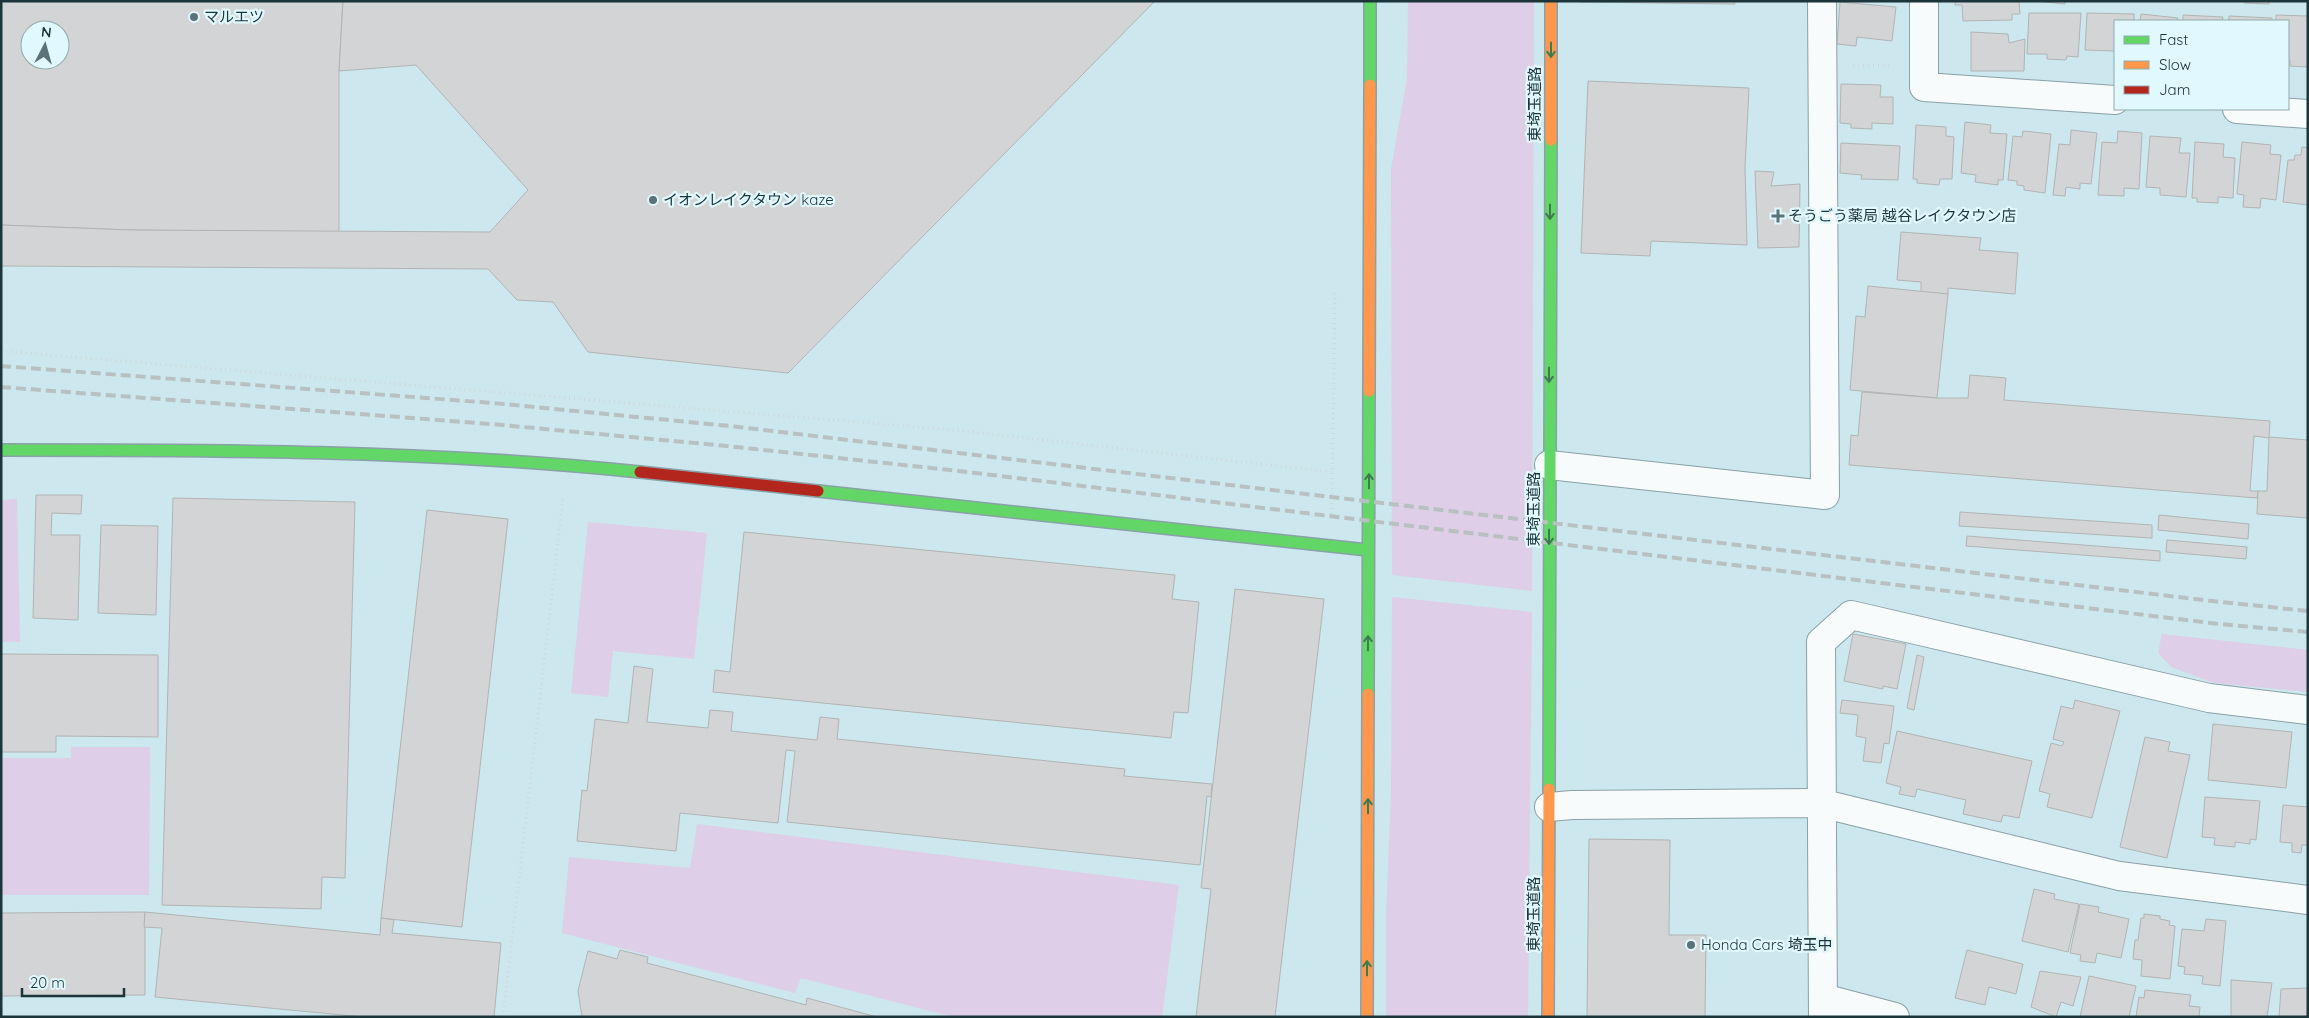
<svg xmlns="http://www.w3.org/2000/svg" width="2309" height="1018" font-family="Quicksand,'Noto Sans JP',sans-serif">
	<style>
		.green { fill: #decee8 }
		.building { fill: #d3d4d5; stroke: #b2b4b4; fill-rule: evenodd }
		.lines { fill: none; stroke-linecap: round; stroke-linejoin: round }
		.street-casing { stroke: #89a1a7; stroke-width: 30 }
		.fast-casing { stroke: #89a1a7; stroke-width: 14 }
		.slow-casing { stroke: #89a1a7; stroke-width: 14 }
		.jam-casing { stroke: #89a1a7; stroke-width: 14 }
		.path { stroke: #cfd8d9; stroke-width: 3; stroke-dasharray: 1 4; stroke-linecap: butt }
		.street { stroke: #f7fbfc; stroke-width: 28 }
		.fast { stroke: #63d668; stroke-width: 11 }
		.slow { stroke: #ff974d; stroke-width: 11 }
		.jam { stroke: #b3261e; stroke-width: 11 }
		.rail { stroke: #b8c0c2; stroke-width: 4; stroke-dasharray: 10 5; stroke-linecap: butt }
		.oneway { stroke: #3b7d4f }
		.poi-dot { fill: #597379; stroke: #e0f8fe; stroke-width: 2 }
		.labels { text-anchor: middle; stroke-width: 4.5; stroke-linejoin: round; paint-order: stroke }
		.poi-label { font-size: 15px; fill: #1b353b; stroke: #e0f8fe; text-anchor: start }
		.street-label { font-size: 15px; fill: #1b353b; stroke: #e0f8fe }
	</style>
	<rect width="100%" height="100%" fill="#cce7ed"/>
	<g class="green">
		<path d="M1408,1H1534L1532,591L1392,575L1391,169L1407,78Z"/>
		<path d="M17,499L20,642H1V500Z"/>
		<path d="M588,522L707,533L694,659L613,651L608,697L571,693Z"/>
		<path d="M1392,597L1532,612L1528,1017H1386V917L1391,790Z"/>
		<path d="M2162,634L2308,650V692L2214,683L2171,667L2158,653Z"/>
		<path d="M71,747H150L149,895H1V758H71Z"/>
		<path d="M697,824L1179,885L1162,1017H954L801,978L795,993L562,933L569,857L690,868Z"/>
	</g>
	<g class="building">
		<path d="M1,1H343L339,71V232L131,230L1,225ZM30,30H60V60H30Z"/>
		<path d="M343,1H1155L788,373L588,352L553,302L517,300L488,269L1,266V225L131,230L490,232L528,190L416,65L339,71Z"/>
		<path d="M1580,1H1735V4L1580,2Z"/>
		<path d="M1955,1H2019L2020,14H2012V20L1963,21L1962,5H1955Z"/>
		<path d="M2036,1H2065V4Z"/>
		<path d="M2244,1H2269V4L2244,3Z"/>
		<path d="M1840,2L1896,7L1892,41L1857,37L1856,46L1837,44Z"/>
		<path d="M2029,13H2081L2078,57L2067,56L2066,60L2047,59V54H2027Z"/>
		<path d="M2087,13L2134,14V21H2115V51L2085,50Z"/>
		<path d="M2141,14L2178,18L2177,21H2140Z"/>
		<path d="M2183,15L2223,17L2222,21H2183Z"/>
		<path d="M2276,15L2308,16V67L2290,66V60H2288V21H2276Z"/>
		<path d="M2229,16L2272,18V21H2229Z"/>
		<path d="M1971,32L2008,34L2009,43L2025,39L2024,71H1971Z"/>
		<path d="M1588,81L1749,88L1745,167L1747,245L1651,241L1650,256L1581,253Z"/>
		<path d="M1841,84L1881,85L1880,97H1893V124L1872,123V129L1851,128V124L1840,123Z"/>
		<path d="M1965,122L1991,125L1990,133L2007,134L2003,180H1998V185L1975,182L1976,175L1961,173Z"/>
		<path d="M1916,125L1946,127V136L1954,137L1952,179H1940L1939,185L1917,183V179H1913Z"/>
		<path d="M2071,130L2097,133L2091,184L2080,183V189L2066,187L2065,196L2053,195L2059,144L2070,145Z"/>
		<path d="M2023,131L2051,134L2045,193L2024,190V186L2017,185V181L2008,180L2013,136L2022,137Z"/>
		<path d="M2118,131L2142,133L2139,189L2124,188V196L2098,195L2102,142L2117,143Z"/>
		<path d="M2150,136L2181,138L2179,153H2190L2186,197L2160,195V188L2146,187Z"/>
		<path d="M2195,142L2224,144L2223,157L2235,158L2233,198L2218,197V203L2197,202V198H2192Z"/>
		<path d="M2242,142L2271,145L2270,154L2281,155L2276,200L2261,198L2260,208L2243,207L2244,195L2237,194Z"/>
		<path d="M1841,143L1900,146L1898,180L1861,179L1862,175L1840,173Z"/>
		<path d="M2302,147L2308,148V205L2283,202L2288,160H2294L2295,155H2301Z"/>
		<path d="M1755,171L1774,172L1771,186L1800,184L1799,247L1758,248Z"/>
		<path d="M1901,232L1981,238L1979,250L2018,253L2015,294L1948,288V294L1921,292V282L1897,280Z"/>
		<path d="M1868,286L1948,294L1937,398L1850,390L1856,316L1865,317Z"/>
		<path d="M1970,375L2006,378L2004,400L2270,421L2269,438L2254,436L2250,491H2258L2257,498L1849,465L1851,435L1858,436L1862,392L1937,398H1968Z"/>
		<path d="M2269,437L2308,440V518L2257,514L2258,491H2267Z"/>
		<path d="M36,495H82L81,514L52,513L51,535H80L78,620L33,618Z"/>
		<path d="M173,498L355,502L345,878L322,877L321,909L162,905Z"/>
		<path d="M427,510L508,519L462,927L381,918Z"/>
		<path d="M1960,512L2152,525V538L1959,526Z"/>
		<path d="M2159,515L2249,524L2248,539L2158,530Z"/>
		<path d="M101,525L158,526L156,615L98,613Z"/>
		<path d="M744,532L1175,575L1172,599L1199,602L1188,713L1174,712L1171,738L713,692L715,670L730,672Z"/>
		<path d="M1967,536L2160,551V561L1966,546Z"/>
		<path d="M2167,540L2247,547L2246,559L2166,552Z"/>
		<path d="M1235,589L1324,599L1275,1017H1196L1211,889L1201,888Z"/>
		<path d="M1853,634L1906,644L1897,689L1883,686V689L1844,681Z"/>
		<path d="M1,654L158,655V737L56,736V752H1Z"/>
		<path d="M1917,655L1924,657L1914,710L1907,708Z"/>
		<path d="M634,666L653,669L647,722L708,728L710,710L733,712L731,731L817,740L820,717L839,719L837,739L1125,769L1124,776L1212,784L1211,797L1207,796L1200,865L787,822L795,751L786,750L778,823L680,813L676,851L577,841L582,790L587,791L595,719L628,723Z"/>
		<path d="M1842,700L1894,706L1889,744L1884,743L1881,763L1863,761L1866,738L1856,736L1858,715L1840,713Z"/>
		<path d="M2075,700L2120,711L2092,818L2047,807L2050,794L2039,791L2051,743L2062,746L2064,742L2053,739L2061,706L2073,709Z"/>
		<path d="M2213,724L2292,732L2286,788L2208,780Z"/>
		<path d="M1897,731L2032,761L2019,818L2003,815L2001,822L1963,814L1966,800L1917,789L1915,797L1899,794L1901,787L1886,783Z"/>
		<path d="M2145,737L2170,742L2168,751L2190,755L2167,858L2120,847Z"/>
		<path d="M2205,797L2260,801L2256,840L2250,839V844L2235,842V847L2214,845L2215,838L2202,837Z"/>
		<path d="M2283,805L2308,807V845H2302L2301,853L2292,852V843L2280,842Z"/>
		<path d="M1589,839L1670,840L1669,935H1706L1705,1017H1587Z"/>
		<path d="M2034,889L2055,894L2054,899L2079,904L2068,952L2022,941Z"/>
		<path d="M2080,904L2099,907L2098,912L2129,919L2121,958L2097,953L2095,963L2080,961L2081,955L2070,953Z"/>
		<path d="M145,912V995L1,996V913Z"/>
		<path d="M145,912L380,935L381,918L394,920L392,933L501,943L494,1017H363L155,997L162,928L144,927Z"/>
		<path d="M2144,914L2160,916V919L2170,921L2169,925L2175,926L2170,979L2141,976L2142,960L2133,959L2135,940H2138L2141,918H2144Z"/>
		<path d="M2206,919L2226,921L2220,986L2202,984L2203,976L2184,974L2185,967L2178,966L2182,929L2204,931Z"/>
		<path d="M620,950L648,957L647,963L806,1005L807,998L877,1017H582L578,991L588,951L617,959Z"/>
		<path d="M1967,950L2023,964L2016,994L1989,987L1985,1005L1955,998Z"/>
		<path d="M2040,971L2081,977L2073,1006L2061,1002L2056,1017L2031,1007Z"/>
		<path d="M2089,976L2136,986L2129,1017H2080Z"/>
		<path d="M2231,980L2272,983L2267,1017H2231Z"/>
		<path d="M2308,988V1017H2279L2281,989Z"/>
		<path d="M2145,990L2191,995L2189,1006L2200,1007L2199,1017H2136L2139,997L2144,998Z"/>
	</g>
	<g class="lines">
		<g class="street-casing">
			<g id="street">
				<path d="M1924,1V87L2115,100"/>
				<path d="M2237,109L2308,114"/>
				<path d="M1549,465L1825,495L1822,1"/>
				<path d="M1549,807L1572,805L1820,803L2119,876L2308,900"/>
				<path d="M1823,998L1895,1017"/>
				<path d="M1823,1017L1821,642L1851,615L2209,698L2308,710"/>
			</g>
		</g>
		<g class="fast-casing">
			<g id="fast">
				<path d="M1370,85V1"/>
				<path d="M1,450C214,450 428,450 640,472"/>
				<path d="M818,491L1368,550"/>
				<path d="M1368,694L1369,391"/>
				<path d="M1549,789L1551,140"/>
			</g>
		</g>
		<g class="slow-casing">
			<g id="slow">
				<path d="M1551,140V1"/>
				<path d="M1369,391L1370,85"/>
				<path d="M1367,1017L1368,694"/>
				<path d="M1548,1017L1549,789"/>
			</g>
		</g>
		<g class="jam-casing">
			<path id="jam" d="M640,472L818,491"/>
		</g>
		<g class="path">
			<path d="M1853,66L1892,65"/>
			<path d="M1,351L953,430L1333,472"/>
			<path d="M1332,514L1335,290"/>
			<path d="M503,1017L563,498"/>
		</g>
		<use href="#street" class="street"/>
		<use href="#fast" class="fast"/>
		<use href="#slow" class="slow"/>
		<use href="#jam" class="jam"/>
		<g class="rail">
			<path d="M1,366L493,403L730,426L2221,602L2308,611"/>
			<path d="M1,387L491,424L727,446L959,471L2219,624L2308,632"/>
		</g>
	</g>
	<defs><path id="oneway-shaft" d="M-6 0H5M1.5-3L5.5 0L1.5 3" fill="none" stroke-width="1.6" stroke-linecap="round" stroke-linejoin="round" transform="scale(1.25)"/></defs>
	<g class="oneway">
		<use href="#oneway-shaft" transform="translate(1551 50) rotate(90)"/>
		<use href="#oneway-shaft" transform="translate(1550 212) rotate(90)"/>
		<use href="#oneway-shaft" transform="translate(1549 375) rotate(90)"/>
		<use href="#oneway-shaft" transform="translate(1369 481) rotate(-90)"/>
		<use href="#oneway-shaft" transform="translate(1549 537) rotate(90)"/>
		<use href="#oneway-shaft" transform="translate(1368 643) rotate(-90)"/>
		<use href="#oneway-shaft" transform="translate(1368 806) rotate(-90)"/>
		<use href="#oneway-shaft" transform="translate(1367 968) rotate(-90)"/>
	</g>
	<g class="poi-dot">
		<circle cx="194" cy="17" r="5"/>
		<circle cx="653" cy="200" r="5"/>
		<path d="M1775.5 208.5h5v5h5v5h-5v5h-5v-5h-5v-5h5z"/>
		<circle cx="1691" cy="945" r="5"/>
	</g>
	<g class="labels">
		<g class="poi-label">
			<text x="204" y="22">マルエツ</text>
			<text x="663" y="205">イオンレイクタウン kaze</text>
			<text x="1788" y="221">そうごう薬局 越谷レイクタウン店</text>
			<text x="1701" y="950">Honda Cars 埼玉中</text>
		</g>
		<g class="street-label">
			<text transform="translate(1535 104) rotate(-90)" y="5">東埼玉道路</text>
			<text transform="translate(1534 509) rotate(-90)" y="5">東埼玉道路</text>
			<text transform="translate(1534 914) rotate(-90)" y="5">東埼玉道路</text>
		</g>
	</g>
	<rect width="2309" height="1018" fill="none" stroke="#1b353b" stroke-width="5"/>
	<rect x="2114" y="20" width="175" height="90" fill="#e0f8fe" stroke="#91aab0"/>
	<rect x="2124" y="36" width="25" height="8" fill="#63d668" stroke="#91aab0"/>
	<text x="2159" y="45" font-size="15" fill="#1b353b">Fast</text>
	<rect x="2124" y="61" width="25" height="8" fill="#ff974d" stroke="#91aab0"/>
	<text x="2159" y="70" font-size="15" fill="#1b353b">Slow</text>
	<rect x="2124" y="86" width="25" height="8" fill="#b3261e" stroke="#91aab0"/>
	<text x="2159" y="95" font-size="15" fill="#1b353b">Jam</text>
	<g transform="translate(45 45) rotate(6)"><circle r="24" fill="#e0f8fe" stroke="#91aab0"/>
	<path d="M0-4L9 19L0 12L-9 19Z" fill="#597379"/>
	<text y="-8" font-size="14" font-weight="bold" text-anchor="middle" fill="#1b353b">N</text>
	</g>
	<path d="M22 988v8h102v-8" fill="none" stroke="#1b353b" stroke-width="2.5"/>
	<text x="30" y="988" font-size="15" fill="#1b353b" stroke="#e0f8fe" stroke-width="4" paint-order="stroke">20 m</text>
</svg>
